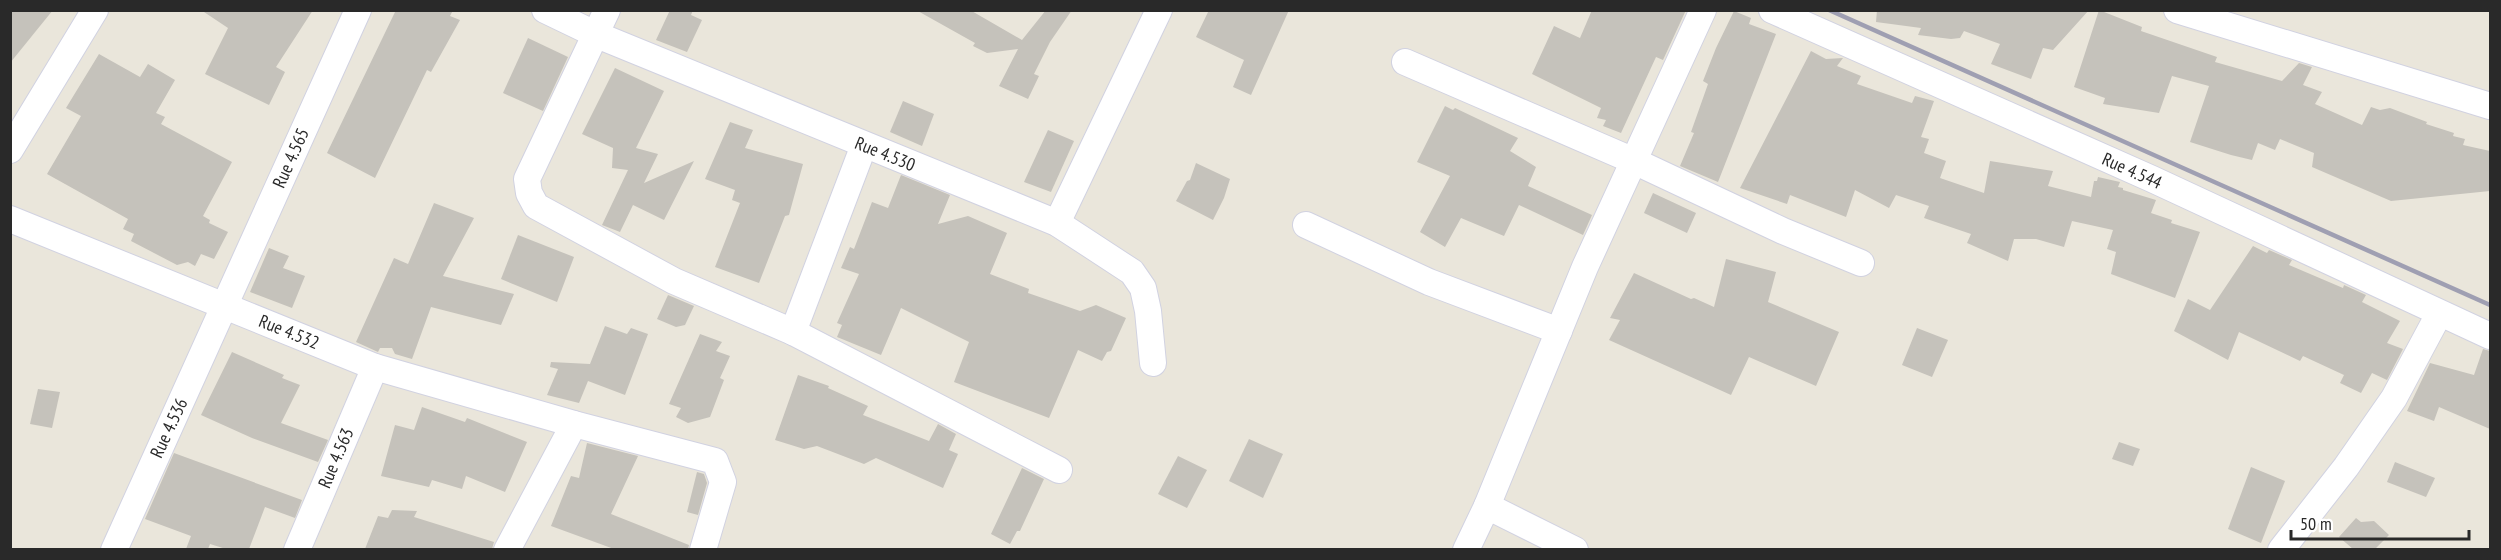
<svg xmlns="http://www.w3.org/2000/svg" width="2501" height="560" font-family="'PT Sans Narrow',sans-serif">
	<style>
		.building { fill: #c5c2bb }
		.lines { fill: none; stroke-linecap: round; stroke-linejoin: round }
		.minor-casing { stroke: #d1d2e1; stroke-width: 28 }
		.minor { stroke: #fff; stroke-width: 26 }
		.rail { stroke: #9f9fb2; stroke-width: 4.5 }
		.labels { text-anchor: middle; stroke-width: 5; stroke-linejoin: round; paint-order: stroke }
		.street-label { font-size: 18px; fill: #292929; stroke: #fff }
	</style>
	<rect width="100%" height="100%" fill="#eae6db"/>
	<g class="building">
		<path d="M10,10H53L10,63Z"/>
		<path d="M201,10H313L276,67L285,72L269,105L205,74L228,28Z"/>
		<path d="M396,10H453L450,16L460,20L431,72L427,70L375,178L327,153Z"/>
		<path d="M670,10H693L691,15L702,20L687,52L656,40Z"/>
		<path d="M916,10H970L1022,40L1046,10H1072L1050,42L1034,74L1039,76L1028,99L999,86L1018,49L987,53L973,46L975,43Z"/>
		<path d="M1209,10H1289L1251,95L1233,87L1244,60L1196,37Z"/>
		<path d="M1592,10H1686L1663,60L1656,57L1621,133L1603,126L1606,120L1597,118L1601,108L1532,74L1554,26L1580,38Z"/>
		<path d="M1877,10H2089L2053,50L2043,48L2031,79L1991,64L2000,44L1964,31L1960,38L1951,39L1918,35L1921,28L1876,22Z"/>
		<path d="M2099,10L2142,27L2141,31L2217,57L2215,62L2282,81L2299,63L2312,67L2303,85L2322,92L2315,104L2362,125L2371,107L2380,110L2390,108L2427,122L2426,124L2454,133L2453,136L2465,139L2463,145L2490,151V191L2391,201L2312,167L2314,153L2280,139L2275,150L2258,143L2252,160L2231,155L2190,142L2209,86L2172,76L2159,113L2103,104L2105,98L2074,87Z"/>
		<path d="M1734,11L1751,18L1749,24L1776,34L1718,182L1680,166L1694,133L1691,132L1708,84L1703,81L1716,48Z"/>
		<path d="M528,38L568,57L543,111L503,93Z"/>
		<path d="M1811,51L1826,59L1843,58L1837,66L1861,76L1857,84L1912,103L1915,96L1934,101L1921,137L1929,139L1924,153L1946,161L1940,178L1984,193L1990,161L2053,171L2048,186L2091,197L2094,181H2097L2098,177L2120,182L2118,187L2123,188V190L2156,200L2151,213L2172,220L2171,223L2200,232L2175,298L2111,274L2116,252L2107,249L2113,230L2072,221L2064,247L2036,239H2014L2008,261L1967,243L1971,234L1924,218L1929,206L1896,195L1889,208L1855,190L1846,217L1790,195L1787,204L1740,188Z"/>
		<path d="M99,54L140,77L148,64L175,80L156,113L165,117L161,124L232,162L203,216L210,220L209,223L228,232L214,259L201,254L195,266L188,262L177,265L131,241L134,234L123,229L128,219L47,174L81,116L66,108Z"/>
		<path d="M615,68L664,91L636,148L658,154L644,183L694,161L664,220L633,205L620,232L602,225L628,170L612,168L613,148L582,134Z"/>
		<path d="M903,101L934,114L922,146L890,132Z"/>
		<path d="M1445,106L1453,110L1455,108L1518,138L1510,151L1536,167L1528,186L1592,215L1583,235L1519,205L1504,236L1461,218L1445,247L1420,232L1450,176L1417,162Z"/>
		<path d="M730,122L753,130L745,148L803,164L789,215L785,216L759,283L715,267L740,203L732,200L735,190L705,179Z"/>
		<path d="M1048,130L1074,141L1051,192L1024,182Z"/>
		<path d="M1196,163L1230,179L1224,198L1213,220L1176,201L1187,181L1190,180Z"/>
		<path d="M901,175L950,195L938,224L968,216L1007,233L990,274L1029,289L1028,293L1080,311L1096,305L1126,318L1111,351L1107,352L1102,361L1078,350L1049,418L954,382L969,342L901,308L881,355L837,337L842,325L837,323L859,274L841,268L850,247L854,249L872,202L888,208Z"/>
		<path d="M1653,193L1696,213L1687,233L1644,213Z"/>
		<path d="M434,203L474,218L443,276L514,294L501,325L431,307L412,359L395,354L392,348H380L378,352L356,342L394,258L408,264Z"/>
		<path d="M518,235L574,257L557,302L501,279Z"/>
		<path d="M2253,246L2267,253L2269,250L2292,260L2289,265L2343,288L2344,285L2366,295L2362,302L2400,321L2387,343L2403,349L2387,380L2372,373L2361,393L2340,383L2344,375L2303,356L2300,361L2239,332L2228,360L2174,331L2188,299L2210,310Z"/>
		<path d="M269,248L289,256L283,268L305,276L292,308L250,292Z"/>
		<path d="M1726,259L1776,272L1768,302L1839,332L1816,386L1749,357L1731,395L1609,340L1620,320L1610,318L1634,273L1691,299L1694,298L1714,307Z"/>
		<path d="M668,295L694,306L685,325L676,327L657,319Z"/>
		<path d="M605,326L627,334L631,328L648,334L625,395L588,381L579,403L547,395L558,369L550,367L551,362L590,364Z"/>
		<path d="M1917,328L1948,340L1932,377L1902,365Z"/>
		<path d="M700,334L722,342L716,351L730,356L720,378L724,380L710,417L688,423L676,417L681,408L669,404Z"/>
		<path d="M2483,349L2490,351V429L2439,407L2434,421L2407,411L2430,363L2474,375Z"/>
		<path d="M232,352L284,375L282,378L300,385L281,423L328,440L318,462L252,438L201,415Z"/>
		<path d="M798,375L829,386L828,388L868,406L863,415L929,441L938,424L956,434L949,450L958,454L943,488L876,458L864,464L817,446L804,449L775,440Z"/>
		<path d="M38,389L60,392L52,428L30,424Z"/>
		<path d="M422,407L465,422L467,418L527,442L505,492L466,476L462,489L432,480L429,487L381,476L395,425L414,430Z"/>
		<path d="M1249,439L1283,454L1263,498L1229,481Z"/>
		<path d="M2119,442L2140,449L2133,466L2112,459Z"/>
		<path d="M587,443L638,456L611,514L689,545L688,549H614L551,526L571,476L579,478Z"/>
		<path d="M174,453L302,500L295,518L265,507L249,549H226L210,544L208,549H186L191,536L145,519Z"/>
		<path d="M1178,456L1207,470L1187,508L1158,494Z"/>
		<path d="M2395,462L2435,478L2426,497L2387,482Z"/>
		<path d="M2251,467L2285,481L2261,543L2228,529Z"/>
		<path d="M1022,468L1044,479L1020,531H1017L1010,544L991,534Z"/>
		<path d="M697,472L704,474L707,483L698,515L687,512Z"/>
		<path d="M392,510L417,511L414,517L494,542L492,549H365L378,516L388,518Z"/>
		<path d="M2356,518L2361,522L2374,521L2389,535L2375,549H2353L2339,537Z"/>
	</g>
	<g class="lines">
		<g class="minor-casing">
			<g id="minor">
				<path d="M545,10L597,35L1057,223L1132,272L1143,288L1148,311L1153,363"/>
				<path d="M607,10L527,179L529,193L536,206L674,281L793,332L1059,470"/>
				<path d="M1772,10L2152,179L2490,336"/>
				<path d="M2177,10L2490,106"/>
				<path d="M1405,62L1634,161L1783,231L1861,263"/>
				<path d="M10,150L95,10"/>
				<path d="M10,219L375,367L574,424L715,461L723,482L703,550"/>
				<path d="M1057,223L1159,10"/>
				<path d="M1306,225L1429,282L1559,331"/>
				<path d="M793,332L864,145"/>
				<path d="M1487,506L1575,550"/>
				<path d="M114,550L358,10"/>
				<path d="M297,550L375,367"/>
				<path d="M507,550L574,424"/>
				<path d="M1466,550L1487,506L1585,267L1703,10"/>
				<path d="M2281,550L2346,467L2394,398L2439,314"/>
			</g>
		</g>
		<use href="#minor" class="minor"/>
		<path class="rail" d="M1829,10L2490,305"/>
	</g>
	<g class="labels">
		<g class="street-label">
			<text transform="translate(885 154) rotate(22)" y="6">Rue 4.530</text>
			<text transform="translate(291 158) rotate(-66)" y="6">Rue 4.565</text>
			<text transform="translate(2132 171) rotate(24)" y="6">Rue 4.544</text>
			<text transform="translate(289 332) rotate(22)" y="6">Rue 4.532</text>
			<text transform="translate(169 428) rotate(-65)" y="6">Rue 4.536</text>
			<text transform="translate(336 458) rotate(-67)" y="6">Rue 4.563</text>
		</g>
	</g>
	<rect width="2501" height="560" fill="none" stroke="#292929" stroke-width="24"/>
	<path d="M2291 530v9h178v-9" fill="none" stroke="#292929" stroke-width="3"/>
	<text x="2300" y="530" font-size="18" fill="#292929" stroke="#ffffff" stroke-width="4.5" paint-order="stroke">50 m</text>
</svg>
